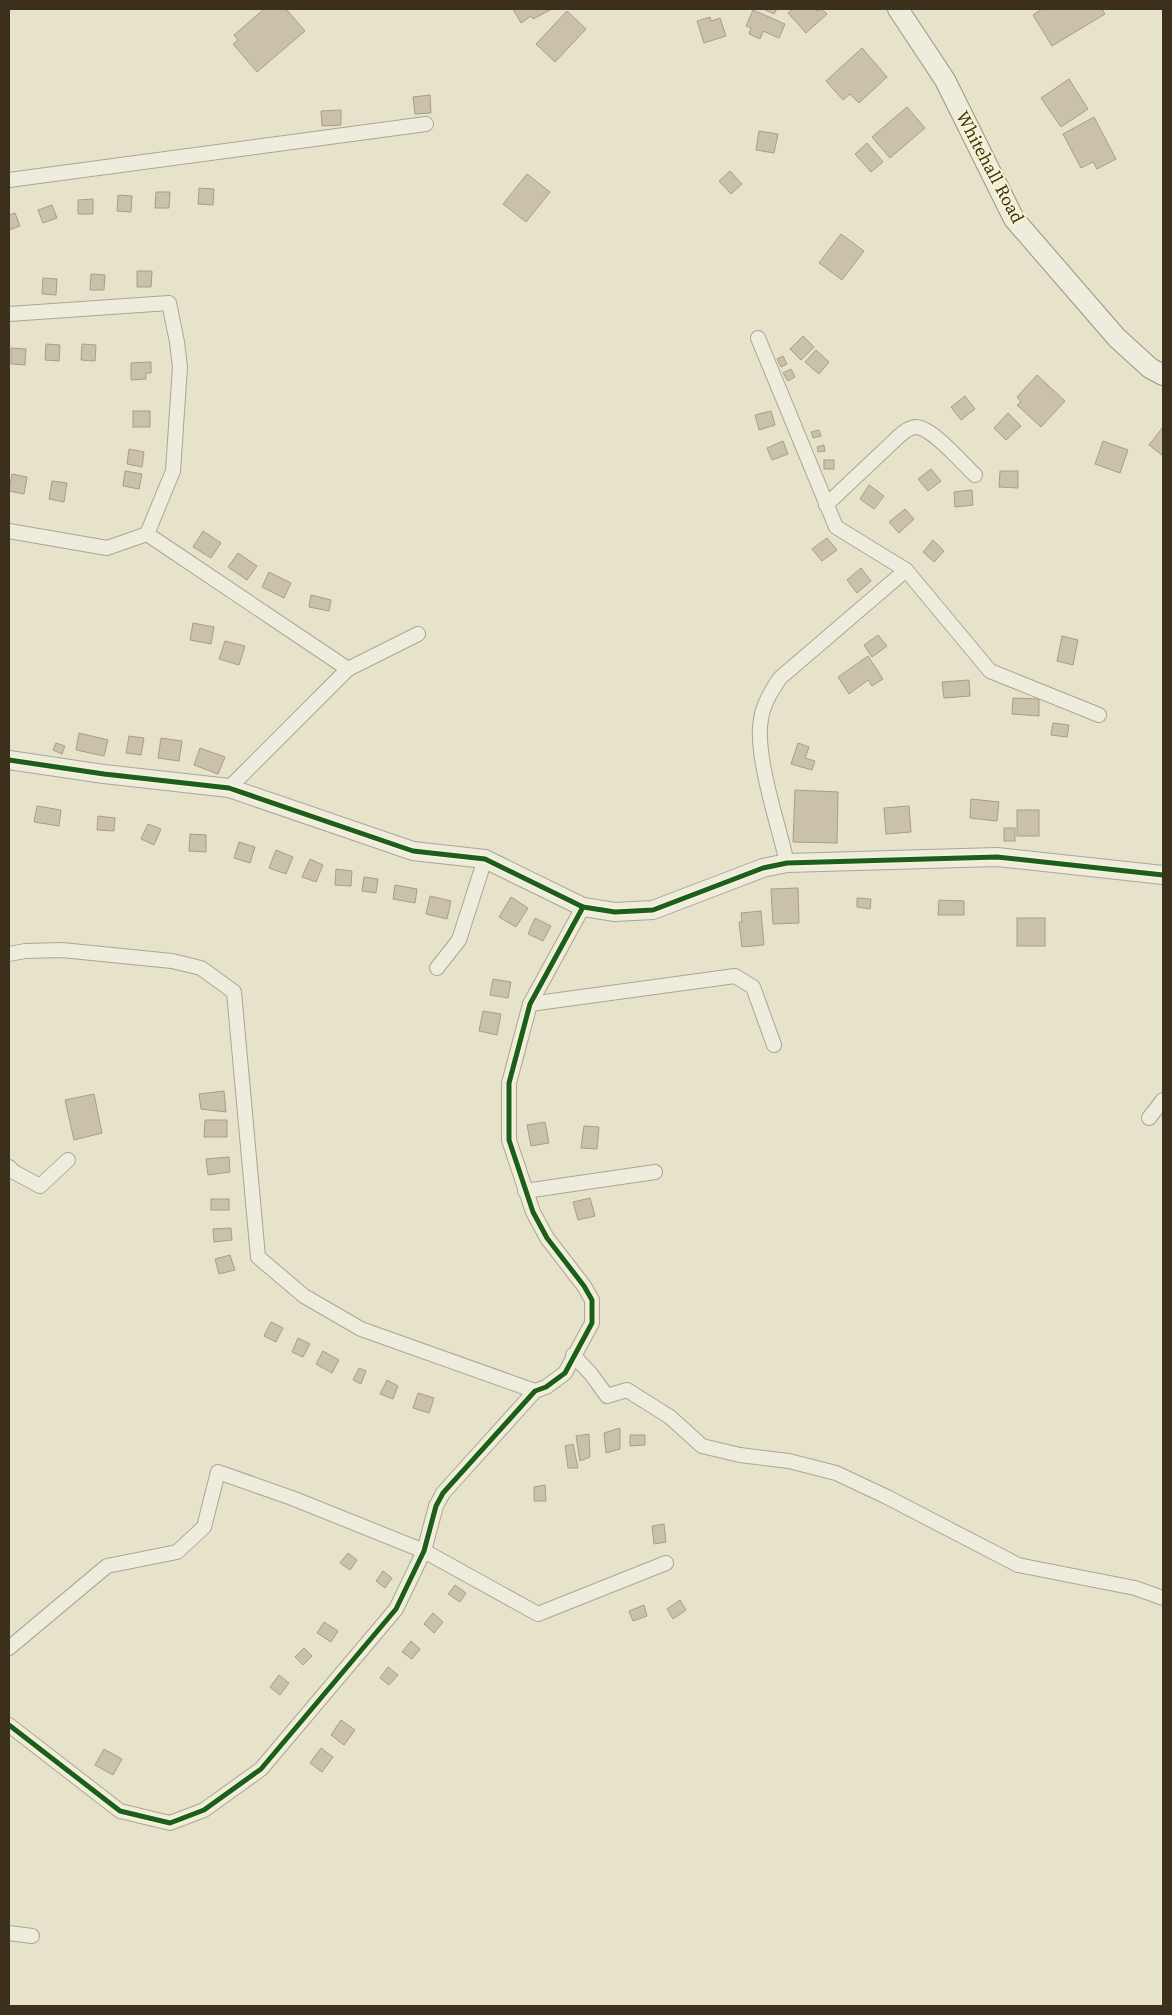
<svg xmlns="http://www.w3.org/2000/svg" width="1172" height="2015" font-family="'Source Serif 4',serif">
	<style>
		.building { fill: #cac1ab; stroke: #a79e89 }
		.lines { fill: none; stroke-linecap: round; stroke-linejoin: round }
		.minor-casing { stroke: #aba694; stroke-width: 16 }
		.tertiary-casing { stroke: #aba694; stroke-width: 20 }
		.secondary-casing { stroke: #9a9584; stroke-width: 22 }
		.minor { stroke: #eeecdd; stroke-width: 14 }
		.tertiary { stroke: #eeecdd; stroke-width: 18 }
		.secondary { stroke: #eeecdd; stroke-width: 20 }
		.cycleway-casing { stroke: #f9f4cf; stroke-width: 8 }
		.cycleway { stroke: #1b5e20; stroke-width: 5 }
		.labels { text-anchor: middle; stroke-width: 4; stroke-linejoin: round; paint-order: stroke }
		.street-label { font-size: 18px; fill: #3b301b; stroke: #f9f4cf }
	</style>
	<rect width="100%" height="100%" fill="#e6e3ca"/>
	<g class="building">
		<path d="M264,9H286L305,31L257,72L233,44L238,40L234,35Z"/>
		<path d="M513,9H552L533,19L531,16L521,23Z"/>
		<path d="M763,9H777L774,14Z"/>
		<path d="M793,9H815L817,11L822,9L827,14L806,33L788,13Z"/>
		<path d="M1042,9H1102L1105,14L1052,46L1033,15Z"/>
		<path d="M753,10L785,24L779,38L763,31L760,39L749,34L751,28L746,26Z"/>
		<path d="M567,11L586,29L555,62L536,44Z"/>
		<path d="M710,17L711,21L720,18L726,36L704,43L697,21Z"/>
		<path d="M862,48L887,77L859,103L850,94L843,100L826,81Z"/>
		<path d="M1069,79L1088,109L1061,127L1041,98Z"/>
		<path d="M430,95L431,113L415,114L413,97Z"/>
		<path d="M907,107L925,128L890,158L872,137Z"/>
		<path d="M341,110V125L322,126L321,111Z"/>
		<path d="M1094,117L1116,159L1097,169L1093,162L1081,168L1063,134Z"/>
		<path d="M759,131L778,134L774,153L756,150Z"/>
		<path d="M867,143L883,162L871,172L855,154Z"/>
		<path d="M730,171L742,184L731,194L719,181Z"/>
		<path d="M527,174L550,192L526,222L503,204Z"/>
		<path d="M199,188L214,189L213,205L198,204Z"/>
		<path d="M156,192H170L169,208H155Z"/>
		<path d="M118,195L132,196L131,212L117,211Z"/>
		<path d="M93,199V214H78V200Z"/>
		<path d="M52,205L57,218L43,223L38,210Z"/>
		<path d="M15,213L20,226L9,230V215Z"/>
		<path d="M841,234L864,251L842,280L819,263Z"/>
		<path d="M137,271H152L151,287H137Z"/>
		<path d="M91,274L105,275L104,290H90Z"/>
		<path d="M43,278L57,279L56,295L42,294Z"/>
		<path d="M803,336L814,347L801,360L790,349Z"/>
		<path d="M46,344L60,345L59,361L45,360Z"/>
		<path d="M82,344L96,345L95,361L81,360Z"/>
		<path d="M11,348L26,349L25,365L11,364Z"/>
		<path d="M816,350L829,362L819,374L805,362Z"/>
		<path d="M783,356L787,364L781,367L777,359Z"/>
		<path d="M151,362V373H146V379L131,380V363Z"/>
		<path d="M791,369L795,377L788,381L783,373Z"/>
		<path d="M1037,375L1065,401L1041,427L1017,405L1021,402L1017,397Z"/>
		<path d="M965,396L975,409L961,420L951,407Z"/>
		<rect x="133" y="411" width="17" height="16"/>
		<path d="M771,411L775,425L759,430L755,415Z"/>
		<path d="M1008,413L1021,426L1006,440L994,428Z"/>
		<path d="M1163,427V456L1149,445Z"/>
		<path d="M819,430L821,436L813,438L811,432Z"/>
		<path d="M783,441L788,454L772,460L767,448Z"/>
		<path d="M1103,441L1128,450L1120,473L1095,464Z"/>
		<path d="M824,445L825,451L818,452L817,447Z"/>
		<path d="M129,449L144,452L142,467L127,464Z"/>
		<rect x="824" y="460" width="10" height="9"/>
		<path d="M931,469L941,481L928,491L918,479Z"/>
		<path d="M125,471L142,474L139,489L123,486Z"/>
		<path d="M1000,471H1018V488L999,487Z"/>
		<path d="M12,474L27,477L24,494L9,491Z"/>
		<path d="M52,481L67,483L64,502L49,499Z"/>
		<path d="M869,485L884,496L874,509L860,499Z"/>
		<path d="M972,490L973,505L955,507L954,492Z"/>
		<path d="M905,509L914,519L899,533L889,522Z"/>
		<path d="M203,531L221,543L211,558L193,547Z"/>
		<path d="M827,538L837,550L822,561L812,549Z"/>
		<path d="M933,540L944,551L934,562L923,552Z"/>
		<path d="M238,553L257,566L247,580L228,567Z"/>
		<path d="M861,568L871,581L857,593L847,580Z"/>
		<path d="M269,572L291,583L284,598L262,587Z"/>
		<path d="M311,595L331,600L329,611L309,607Z"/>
		<path d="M193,623L214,627L211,644L190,640Z"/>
		<path d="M878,635L887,646L872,657L864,645Z"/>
		<path d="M1062,636L1078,640L1073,665L1057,661Z"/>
		<path d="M225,641L245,646L239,665L219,659Z"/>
		<path d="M868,656L883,679L872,686L868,680L849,694L838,677Z"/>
		<path d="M969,680L970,696L944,698L942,682Z"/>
		<path d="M1013,698L1039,699V716L1012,714Z"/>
		<path d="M1053,723L1069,725L1067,737L1051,735Z"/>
		<path d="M79,733L108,740L104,756L76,750Z"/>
		<path d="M129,736L144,738L141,755L126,753Z"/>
		<path d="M161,738L182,741L179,761L158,758Z"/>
		<path d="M56,743L65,746L62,754L53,750Z"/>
		<path d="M798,743L809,747L805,758L815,761L812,770L791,764Z"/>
		<path d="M200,748L225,757L218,774L194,765Z"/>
		<path d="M795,790L838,792L837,843L793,842Z"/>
		<path d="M971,799L999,802L997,821L970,818Z"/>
		<path d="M37,806L61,810L59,826L34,822Z"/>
		<path d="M909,806L911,832L886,834L884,808Z"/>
		<rect x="1017" y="810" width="22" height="26"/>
		<path d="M98,816L115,818L114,831L97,830Z"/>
		<path d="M148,824L161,829L154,845L141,839Z"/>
		<rect x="1004" y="828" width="11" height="13"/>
		<path d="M190,834L206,835V852L189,851Z"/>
		<path d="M239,842L255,847L250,863L234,858Z"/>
		<path d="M276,850L293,857L286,874L269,868Z"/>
		<path d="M310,859L323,865L316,882L302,877Z"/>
		<path d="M336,869L352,871L351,886L335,885Z"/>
		<path d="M364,877L378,879L376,893L362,891Z"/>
		<path d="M395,885L417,889L415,903L393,899Z"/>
		<path d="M798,888L799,923L773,924L771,889Z"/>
		<path d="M430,896L451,901L447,919L426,914Z"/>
		<path d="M511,897L528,908L516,927L499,917Z"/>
		<path d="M857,898L871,899L870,909L857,907Z"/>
		<path d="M939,900L964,901V915H938Z"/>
		<path d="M761,911L764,945L742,947L739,922H742L741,913Z"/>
		<path d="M535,918L551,926L543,941L528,934Z"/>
		<rect x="1017" y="918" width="28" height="28"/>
		<path d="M493,979L511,982L508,998L490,995Z"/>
		<path d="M483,1011L501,1014L497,1035L479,1031Z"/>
		<path d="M224,1091L226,1112L201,1109L199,1094Z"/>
		<path d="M94,1094L102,1133L74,1140L65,1100Z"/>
		<path d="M205,1120H227V1137H204Z"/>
		<path d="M545,1122L549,1143L531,1146L527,1125Z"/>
		<path d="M584,1126L599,1127L597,1149L581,1148Z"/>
		<path d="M229,1157L230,1172L208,1175L206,1159Z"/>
		<path d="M590,1198L595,1216L578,1220L573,1202Z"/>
		<rect x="211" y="1199" width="18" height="11"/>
		<path d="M231,1228L232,1240L214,1242L213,1229Z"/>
		<path d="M230,1255L235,1270L219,1274L215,1259Z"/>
		<path d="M271,1322L283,1328L276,1342L264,1336Z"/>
		<path d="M298,1338L310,1344L303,1357L292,1352Z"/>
		<path d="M323,1351L339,1360L332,1373L316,1364Z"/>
		<path d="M359,1368L366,1371L361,1384L353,1380Z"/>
		<path d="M387,1380L398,1386L393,1399L380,1394Z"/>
		<path d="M418,1393L434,1398L429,1413L413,1408Z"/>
		<path d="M620,1428V1449L606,1453L604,1433Z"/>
		<path d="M589,1434L590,1457L580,1461L576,1436Z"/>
		<path d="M630,1435H645V1445L630,1446Z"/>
		<path d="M573,1444L578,1468H568L565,1446Z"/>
		<path d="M545,1485L546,1501H534V1487Z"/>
		<path d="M664,1524L666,1542L654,1544L652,1526Z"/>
		<path d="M348,1553L357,1560L350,1570L340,1563Z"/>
		<path d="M383,1571L392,1578L385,1588L376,1581Z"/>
		<path d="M455,1585L466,1593L460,1602L448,1594Z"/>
		<path d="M680,1600L686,1610L673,1619L667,1609Z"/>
		<path d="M644,1605L647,1616L633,1621L629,1611Z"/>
		<path d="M433,1613L443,1622L434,1633L424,1624Z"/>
		<path d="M324,1622L338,1631L331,1642L317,1633Z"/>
		<path d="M411,1641L420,1649L412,1659L402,1652Z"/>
		<path d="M304,1648L312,1656L303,1665L295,1657Z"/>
		<path d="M388,1667L398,1675L389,1685L380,1678Z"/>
		<path d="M279,1675L289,1683L280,1695L270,1687Z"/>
		<path d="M341,1720L355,1730L344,1745L331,1735Z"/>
		<path d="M321,1748L333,1757L322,1772L310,1763Z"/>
		<path d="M104,1749L122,1759L113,1775L95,1765Z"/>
	</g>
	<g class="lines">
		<g class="minor-casing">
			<g id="minor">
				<path d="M9,180L426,124"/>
				<path d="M9,314L169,303L177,342L180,367L173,471L147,534"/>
				<path d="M758,338L836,527L906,570L990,671L1099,715"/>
				<path d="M826,505L896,439C901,434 909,427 916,427C933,428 962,463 975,475"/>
				<path d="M9,531L107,548L147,534L348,669"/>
				<path d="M229,788L348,669L418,634"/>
				<path d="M787,863C779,826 754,754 761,719C763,704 772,690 780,678L906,570"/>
				<path d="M9,954L25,951L62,950L172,961L201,968L234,992L258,1257L304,1296L361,1329L535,1391"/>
				<path d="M437,968L459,940L485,859"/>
				<path d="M530,1004L735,976L753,987L774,1045"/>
				<path d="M1149,1118L1163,1100"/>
				<path d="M9,1167L14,1172L40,1186L68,1160"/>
				<path d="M525,1191L655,1172"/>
				<path d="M573,1355L591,1374L607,1396L627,1390L670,1417L702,1446L740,1455L789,1461L836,1473L887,1497L1018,1565L1135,1588L1163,1598"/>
				<path d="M9,1648L107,1566L177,1552L204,1527L218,1472L292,1498L424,1551L538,1614L666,1563"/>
				<path d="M9,1725L120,1811L170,1823L204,1810L261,1769L396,1609L424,1551L436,1506L443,1493L535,1391L546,1387L565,1373L592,1323V1300L584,1286L547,1238L533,1212L509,1140V1083L530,1004L583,907"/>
				<path d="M9,1933L32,1936"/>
			</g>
		</g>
		<g class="tertiary-casing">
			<path id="tertiary" d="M9,760L104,774L229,788L413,851L485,859L583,907L615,912L653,910L763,868L787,863L997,857L1163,875"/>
		</g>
		<g class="secondary-casing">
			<path id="secondary" d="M898,9L945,80L1014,219L1117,338L1150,368L1163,375"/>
		</g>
		<use href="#minor" class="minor"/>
		<use href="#tertiary" class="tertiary"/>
		<use href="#secondary" class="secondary"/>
		<g class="cycleway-casing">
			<g id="cycleway">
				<path d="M9,760L104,774L229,788L413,851L485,859L583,907L615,912L653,910L763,868L787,863L997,857L1163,875"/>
				<path d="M9,1725L120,1811L170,1823L204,1810L261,1769L396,1609L424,1551L436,1506L443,1493L535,1391L546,1387L565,1373L592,1323V1300L584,1286L547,1238L533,1212L509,1140V1083L530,1004L583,907"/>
			</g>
		</g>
		<use href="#cycleway" class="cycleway"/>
	</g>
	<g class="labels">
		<g class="street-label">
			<text transform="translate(990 167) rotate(62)" y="6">Whitehall Road</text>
		</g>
	</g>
	<rect width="1172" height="2015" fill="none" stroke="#3b301b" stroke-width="20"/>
</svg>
